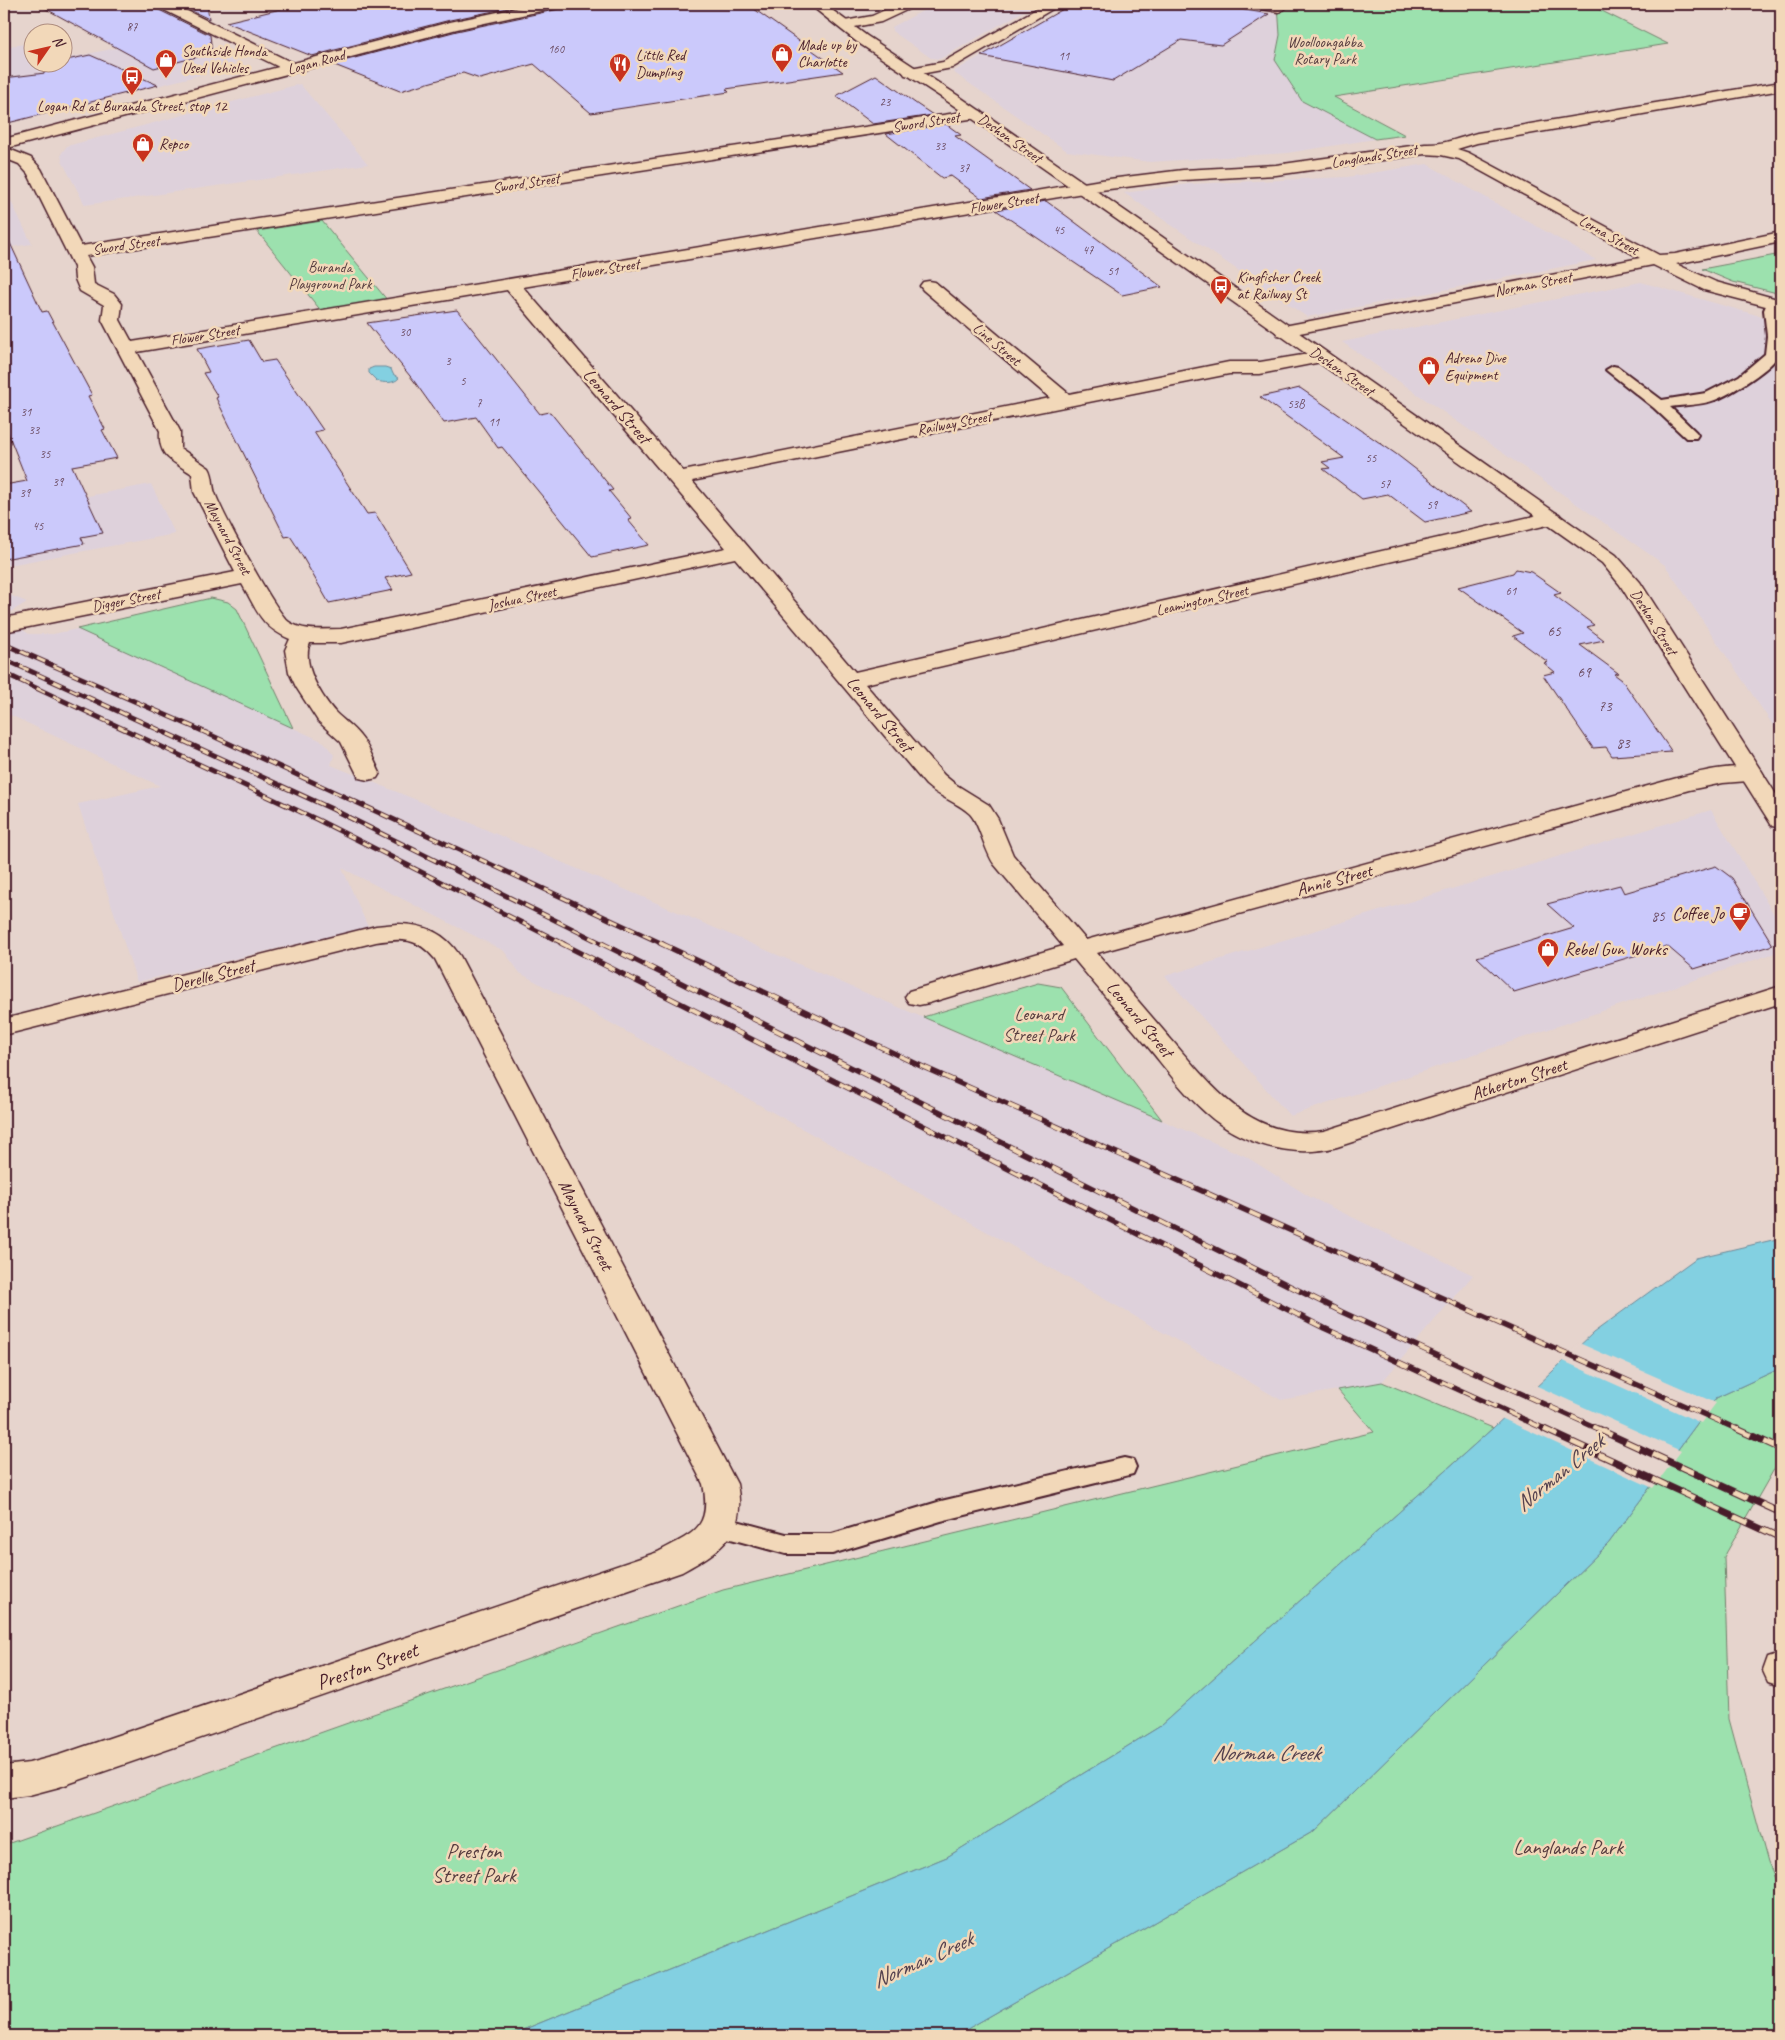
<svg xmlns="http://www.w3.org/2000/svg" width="1785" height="2040" font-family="Caveat,sans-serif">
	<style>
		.built { fill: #ded1db }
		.green { fill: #9ce1ae; stroke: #73806c }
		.water { fill: #83d0e1; stroke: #6c8998 }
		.pier { fill: #e6d4cd }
		.building { fill: #cbc9fb; stroke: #4a1f2b }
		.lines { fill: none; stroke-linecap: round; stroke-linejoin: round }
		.lane-casing { stroke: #4a1f2b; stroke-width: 4 }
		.street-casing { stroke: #4a1f2b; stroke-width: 3 }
		.secondary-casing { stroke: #4a1f2b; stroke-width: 3 }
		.primary-casing { stroke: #4a1f2b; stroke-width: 3 }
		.lane { fill: #f2d8b9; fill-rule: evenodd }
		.street { fill: #f2d8b9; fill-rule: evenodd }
		.secondary { fill: #f2d8b9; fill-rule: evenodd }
		.primary { fill: #f2d8b9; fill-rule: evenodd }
		.rail-far2-casing { stroke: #4a1f2b; stroke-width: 5 }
		.rail-far1-casing { stroke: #4a1f2b; stroke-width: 5.5 }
		.rail-casing { stroke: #4a1f2b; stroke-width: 7 }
		.rail-far2 { stroke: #f2d8b9; stroke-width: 3; stroke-dasharray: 9; stroke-linecap: butt }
		.rail-far1 { stroke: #f2d8b9; stroke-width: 4; stroke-dasharray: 12; stroke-linecap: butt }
		.rail { stroke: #f2d8b9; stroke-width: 5; stroke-dasharray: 15; stroke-linecap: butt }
		.labels { text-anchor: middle; stroke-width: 5; stroke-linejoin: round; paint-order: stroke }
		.far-number-label { font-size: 12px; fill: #6a4a5f }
		.far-park-label { font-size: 15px; fill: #563c3f; stroke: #f2d8b9 }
		.far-poi-label { font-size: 15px; fill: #4a1f2b; stroke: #f2d8b9; text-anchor: start }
		.far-street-label { font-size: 15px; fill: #4a1f2b; stroke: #f2d8b9 }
		.number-label { font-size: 15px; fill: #6a4a5f }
		.street-label { font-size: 18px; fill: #4a1f2b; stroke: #f2d8b9 }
		.poi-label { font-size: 18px; fill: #4a1f2b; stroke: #f2d8b9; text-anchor: end }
		.park-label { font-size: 18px; fill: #563c3f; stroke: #f2d8b9 }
		.near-street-label { font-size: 21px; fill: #4a1f2b; stroke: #f2d8b9 }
		.near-park-label { font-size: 21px; fill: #563c3f; stroke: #f2d8b9 }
		.near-water-label { font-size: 22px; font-style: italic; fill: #55424f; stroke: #f2d8b9 }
	</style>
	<rect width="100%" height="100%" fill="#e6d4cd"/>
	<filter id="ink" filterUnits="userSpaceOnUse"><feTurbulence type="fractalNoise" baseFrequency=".02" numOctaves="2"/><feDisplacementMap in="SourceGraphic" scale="10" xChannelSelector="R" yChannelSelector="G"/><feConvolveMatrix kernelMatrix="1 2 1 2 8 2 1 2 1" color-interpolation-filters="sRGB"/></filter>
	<g filter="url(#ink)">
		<g class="built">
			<path d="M936,4H1036L940,59L931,58L892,31V27Z"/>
			<path d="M1071,4H1210L1278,14L1280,35L1275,60L1302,101L1375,139L1287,153L1150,162L1067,151L953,72Z"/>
			<path d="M184,34L236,62L227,68L4,125V47L32,43V62H62L63,59Z"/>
			<path d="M300,84L368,164L85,205L62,161L61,154L67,146Z"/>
			<path d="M1427,164L1596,260L1307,317L1124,193L1189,184L1347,177Z"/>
			<path d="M4,187L32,244L4,248Z"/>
			<path d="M1641,282L1781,322V737L1665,565L1342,342Z"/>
			<path d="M151,484L175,534L4,566V512Z"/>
			<path d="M4,593L27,602L4,616Z"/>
			<path d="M4,617L29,634H53L77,629L324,742L334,755L331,765L424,803L1245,1156L1310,1197L1473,1275L1382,1382L1281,1400L928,1198L520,973L504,951L342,868L368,927L137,982L78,804L160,786L4,712Z"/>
			<path d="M1711,810L1781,926V951L1290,1116L1165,976Z"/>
		</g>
		<g class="green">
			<path d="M1278,4H1588L1668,44L1334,97L1405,135L1375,139L1302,101L1275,60L1280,35Z"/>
			<path d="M322,221L388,301L322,312L257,231Z"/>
			<path d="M1781,254V294L1733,282L1702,269Z"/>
			<path d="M211,598L228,602L237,609L293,728L77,629Z"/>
			<path d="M1038,983L1061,987L1162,1120L923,1017Z"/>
			<path d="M1781,1368V1457L1724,1557L1729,1719L1768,1863L1781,1892V2036H955L1314,1831L1608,1544L1716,1398Z"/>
			<path d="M1382,1382L1493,1428L1159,1727L947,1857L508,2036H4V1845L723,1590L1374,1432L1338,1390Z"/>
		</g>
		<g class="water">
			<path d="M374,367H385L391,369L393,374L399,378C394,384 384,383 377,381L369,373V369Z"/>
			<path d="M1781,1238V1368L1716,1398L1608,1544L1314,1831L955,2036H508L947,1857L1159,1727L1493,1428L1593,1333L1696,1258Z"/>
		</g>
		<g class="pier">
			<path d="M1579,1343L1716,1403L1701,1423L1561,1360Z"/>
			<path d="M1535,1385L1681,1451L1653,1488L1501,1418Z"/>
		</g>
		<g class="building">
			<path d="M37,4H154L157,9L210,35L212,53L154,68Z"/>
			<path d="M177,4H207L209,19Z"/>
			<path d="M302,4H528L450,20L312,56L226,22Z"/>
			<path d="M563,4H747L843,72L726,89L729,92L591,113L534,64L480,79L463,73L400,91L332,64L457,31L559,9Z"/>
			<path d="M1072,4H1210L1269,14L1221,45L1181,40L1113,81L981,56Z"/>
			<path d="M90,55L158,85L4,124V78L45,73L40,66L62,62V61Z"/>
			<path d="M876,75L918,105L933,115L873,124L836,96Z"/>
			<path d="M946,124L961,135L955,136L1030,190L981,198L951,176L942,178L886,134Z"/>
			<path d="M1046,201L1068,217L1162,287L1122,295L996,210Z"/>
			<path d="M4,230L42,312L47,311L92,395L88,396L105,429L102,430L117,458L72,466L103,533L81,537L84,544L4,559V485L27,481L4,423Z"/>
			<path d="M457,310L540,414L550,412L613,490L609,491L632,519L628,520L649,545L592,557L502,447L498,448L476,417L444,423L414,381L367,323Z"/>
			<path d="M249,340L262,362L275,360L323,430L314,432L367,514L375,513L411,572L385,578L393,590L329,603L294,542L290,536L285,537L216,398L218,397L203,373L209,372L197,349Z"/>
			<path d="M1300,388L1396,454L1471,512L1425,522L1388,494L1362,499L1323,469L1330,468L1322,462L1344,458L1260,397Z"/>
			<path d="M1516,569L1531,572L1561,593L1554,595L1594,625L1587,627L1604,640L1580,645L1618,673L1614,674L1622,680L1672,752L1612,756L1606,747L1593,748L1543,675L1555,672L1544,663L1548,662L1513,636L1523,633L1458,587L1513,573Z"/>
			<path d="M1716,866L1732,878L1773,945L1694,969L1667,946L1514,992L1477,957L1574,928L1547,904L1620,885L1624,893Z"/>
		</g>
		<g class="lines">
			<g class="lane-casing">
				<g id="lane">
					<path d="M1773,300L1779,304C1773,316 1782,337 1779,353C1776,366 1729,395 1715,400C1702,405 1684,405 1670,407L1696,432L1698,435L1696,438H1686L1654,408L1606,370L1613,366L1618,367L1662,400L1706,393L1739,376L1765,354L1767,336L1764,310L1768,301Z"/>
					<path d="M1124,1458L1133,1460L1136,1467L1133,1474L941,1521L832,1554H786L709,1533L705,1526L709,1519L718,1516L786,1534H832L941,1501Z"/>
				</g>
			</g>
			<g class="street-casing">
				<g id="street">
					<path d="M156,4H173L297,65L299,68L297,71H287L158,7Z"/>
					<path d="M898,4H915L913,7L881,22L844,29L837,25L839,22L872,16Z"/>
					<path d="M1045,4H1061L952,68L910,76L905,75L903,72L905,69L943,62Z"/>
					<path d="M1248,4L1284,5L1286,8L1279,12L1250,7Z"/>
					<path d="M1781,82V90L1477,143L1457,149L1469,153L1659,255L1675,254L1781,232V242L1676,264L1716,282L1781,300V310L1704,290L1653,265L1284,336L1278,335L1275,331L1278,327L1284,326L1640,258L1459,159L1441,155L1425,154L1276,175L1183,180L1101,190L523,287L683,471L1050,398L923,290L920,286L923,282L929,281L935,282L1069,394L1229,362H1260L1321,352L1327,353L1330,357L1327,361L1321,362L1260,374H1229L692,481L855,672L1552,512L1559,514L1562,518L1559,522L1552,524L865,684L944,775L955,784L989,805L998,819L1013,855L1086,940L1677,778C1703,771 1734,763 1761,770L1764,775L1761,780L1723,783L1689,790L1097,953C1121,981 1145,1009 1169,1037C1212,1086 1251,1142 1324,1131L1781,986V1003L1337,1147C1293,1159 1240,1144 1206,1113C1184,1094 1166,1069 1148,1047C1123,1018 1099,989 1074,959L929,1003L919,1005L909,1003L905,997L909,991L1063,946L994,864C985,851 979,823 970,814C957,802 939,797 926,785L735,558L341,643H310C301,664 321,696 335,712C343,720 353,727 360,736C369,746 374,761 380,773L377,778L368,780L359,778L341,742L318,721L296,687L289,672L285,650L290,639C260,626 257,610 242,584L4,632V618L235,572L194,492L192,474C172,460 158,458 160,431L102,320L104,305L80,291L75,279L74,267L28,174L19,164L4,158V147L31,158L41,169L81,246L976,110L981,111L983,114L981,117L976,118L86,256L92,267L94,284L114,294L122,304L120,320L132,342L1101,180L1183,170L1276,165L1425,144C1443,145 1459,138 1477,133ZM507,290L726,548L341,629C323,629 304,632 289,622C276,613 222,513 215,493C212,485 214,476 209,468L180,448V431L137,352Z"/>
					<path d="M397,924C425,924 445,933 460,956L737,1484C747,1534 722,1550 682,1572L59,1787L29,1795L4,1798V1766L29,1763L59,1755L658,1552C693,1533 712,1529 703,1484L435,959C417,937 402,938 376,942L4,1035V1019L376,926Z"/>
				</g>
			</g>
			<g class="secondary-casing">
				<g id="secondary">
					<path d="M809,4H824L867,36L960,97L1128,213L1616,555L1640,582L1781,802V828L1772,826L1769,821L1620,585L1602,563L1116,219L950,103L857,42Z"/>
					<path d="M1781,1653V1686L1768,1682L1763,1671L1768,1657Z"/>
				</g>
			</g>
			<g class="primary-casing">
				<path id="primary" d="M536,4H561L559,7L457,29L4,149V139L450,22Z"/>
			</g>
			<use href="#lane" class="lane"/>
			<use href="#street" class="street"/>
			<use href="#secondary" class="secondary"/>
			<use href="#primary" class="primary"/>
			<g class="rail-far2-casing">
				<g id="rail-far2">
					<path d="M4,644L200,730L663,944"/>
					<path d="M4,659L332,809L603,944"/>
					<path d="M4,673L318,820L564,944"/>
				</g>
			</g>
			<g class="rail-far1-casing">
				<g id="rail-far1">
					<path d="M561,943L1324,1328L1547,1430"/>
					<path d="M601,943L1342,1312L1601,1430"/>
					<path d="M660,943L921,1066L1739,1430"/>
				</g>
			</g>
			<g class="rail-casing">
				<g id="rail">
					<path d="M1544,1429L1781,1538"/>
					<path d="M1598,1429L1781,1513"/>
					<path d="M1737,1429L1781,1449"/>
				</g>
			</g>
			<use href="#rail-far2" class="rail-far2"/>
			<use href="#rail-far1" class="rail-far1"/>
			<use href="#rail" class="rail"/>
		</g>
	</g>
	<defs>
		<g id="shop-pin" transform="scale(1.125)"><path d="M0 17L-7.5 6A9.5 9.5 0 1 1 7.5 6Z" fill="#c8321e" stroke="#f2d8b9"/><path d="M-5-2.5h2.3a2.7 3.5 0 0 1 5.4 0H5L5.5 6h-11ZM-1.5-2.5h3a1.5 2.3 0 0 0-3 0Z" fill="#fff"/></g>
		<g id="restaurant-pin" transform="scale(1.125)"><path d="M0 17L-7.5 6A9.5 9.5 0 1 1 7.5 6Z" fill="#c8321e" stroke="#f2d8b9"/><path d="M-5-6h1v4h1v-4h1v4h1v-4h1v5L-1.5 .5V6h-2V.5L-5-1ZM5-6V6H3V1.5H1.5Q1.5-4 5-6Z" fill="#fff"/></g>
		<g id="bus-pin" transform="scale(1.125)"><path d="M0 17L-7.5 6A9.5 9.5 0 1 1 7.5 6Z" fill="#c8321e" stroke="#f2d8b9"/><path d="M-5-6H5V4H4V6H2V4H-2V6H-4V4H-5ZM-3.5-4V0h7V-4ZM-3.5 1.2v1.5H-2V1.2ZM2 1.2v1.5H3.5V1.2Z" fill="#fff"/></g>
		<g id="cafe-pin" transform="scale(1.125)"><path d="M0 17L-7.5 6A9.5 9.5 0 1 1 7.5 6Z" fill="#c8321e" stroke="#f2d8b9"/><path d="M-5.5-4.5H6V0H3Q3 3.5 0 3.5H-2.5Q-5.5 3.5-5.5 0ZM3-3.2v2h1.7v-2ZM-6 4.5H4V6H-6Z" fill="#fff"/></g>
	</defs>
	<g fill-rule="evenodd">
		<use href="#shop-pin" x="782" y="54"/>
		<use href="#shop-pin" x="166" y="60"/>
		<use href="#restaurant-pin" x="620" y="64"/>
		<use href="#bus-pin" x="132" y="77"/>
		<use href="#shop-pin" x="143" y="144"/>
		<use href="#bus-pin" x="1221" y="286"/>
		<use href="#shop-pin" x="1429" y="367"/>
		<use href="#cafe-pin" x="1740" y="913"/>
		<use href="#shop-pin" x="1548" y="949"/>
	</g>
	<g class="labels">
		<g class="far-number-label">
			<text x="132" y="31">87</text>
			<text x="556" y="53">160</text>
			<text x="1064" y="60">11</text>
			<text x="885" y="106">23</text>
			<text x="940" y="150">33</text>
			<text x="964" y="172">37</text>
			<text x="1059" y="234">45</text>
			<text x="1088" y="254">47</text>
			<text x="1113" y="275">51</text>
			<text x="405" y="336">30</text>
			<text x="448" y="365">3</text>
			<text x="463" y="385">5</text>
			<text x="479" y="407">7</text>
			<text x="1296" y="408">53B</text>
			<text x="26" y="416">31</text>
			<text x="494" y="426">11</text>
			<text x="34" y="434">33</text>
			<text x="45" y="458">35</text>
			<text x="1371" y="462">55</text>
			<text x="58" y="486">39</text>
			<text x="1385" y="488">57</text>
			<text x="25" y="497">39</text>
			<text x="1432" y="509">59</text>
			<text x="38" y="530">45</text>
			<text x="1511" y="595">61</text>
		</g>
		<g class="far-park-label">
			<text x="1325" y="47">Woolloongabba<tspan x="1325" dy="17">Rotary Park</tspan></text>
			<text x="330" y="272">Buranda<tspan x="330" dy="17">Playground Park</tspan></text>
		</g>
		<g class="far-poi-label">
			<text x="798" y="50">Made up by<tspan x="798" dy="17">Charlotte</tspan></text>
			<text x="182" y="56">Southside Honda<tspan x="182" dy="17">Used Vehicles</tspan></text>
			<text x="636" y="60">Little Red<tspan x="636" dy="17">Dumpling</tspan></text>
			<text x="132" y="111" text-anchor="middle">Logan Rd at Buranda Street, stop 12</text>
			<text x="159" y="149">Repco</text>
			<text x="1237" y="282">Kingfisher Creek<tspan x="1237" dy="17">at Railway St</tspan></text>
			<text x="1445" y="363">Adreno Dive<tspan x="1445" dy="17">Equipment</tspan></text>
		</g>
		<g class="far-street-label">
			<text transform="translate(316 62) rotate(-15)" y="5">Logan Road</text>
			<text transform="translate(926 122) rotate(-9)" y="5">Sword Street</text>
			<text transform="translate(1010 138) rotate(35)" y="5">Deshon Street</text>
			<text transform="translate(1374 156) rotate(-9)" y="5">Longlands Street</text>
			<text transform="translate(526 183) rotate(-9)" y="5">Sword Street</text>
			<text transform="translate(1004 203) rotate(-9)" y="5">Flower Street</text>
			<text transform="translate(1609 235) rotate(29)" y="5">Lerna Street</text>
			<text transform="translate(126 245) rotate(-8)" y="5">Sword Street</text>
			<text transform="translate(605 269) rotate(-9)" y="5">Flower Street</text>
			<text transform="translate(1533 284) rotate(-11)" y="5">Norman Street</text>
			<text transform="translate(205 335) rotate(-9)" y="5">Flower Street</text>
			<text transform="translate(997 344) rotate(40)" y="5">Line Street</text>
			<text transform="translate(1342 371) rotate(35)" y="5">Deshon Street</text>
			<text transform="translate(954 423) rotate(-11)" y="5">Railway Street</text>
			<text transform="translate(228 537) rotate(62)" y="5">Maynard Street</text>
			<text transform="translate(522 598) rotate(-12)" y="5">Joshua Street</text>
			<text transform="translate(126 600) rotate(-11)" y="5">Digger Street</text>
			<text transform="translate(1202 600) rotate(-13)" y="5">Leamington Street</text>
			<text transform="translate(1654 622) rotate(58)" y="5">Deshon Street</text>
		</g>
		<g class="number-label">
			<text x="1554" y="636">65</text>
			<text x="1584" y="677">69</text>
			<text x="1605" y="711">73</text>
			<text x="1623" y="748">83</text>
			<text x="1658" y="921">85</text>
		</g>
		<g class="street-label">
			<text transform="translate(617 406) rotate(49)" y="6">Leonard Street</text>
			<text transform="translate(880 714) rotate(50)" y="6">Leonard Street</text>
			<text transform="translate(1334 880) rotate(-15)" y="6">Annie Street</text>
			<text transform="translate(213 975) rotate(-14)" y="6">Derelle Street</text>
			<text transform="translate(1140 1019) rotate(50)" y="6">Leonard Street</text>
			<text transform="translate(1519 1079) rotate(-18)" y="6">Atherton Street</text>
			<text transform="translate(586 1225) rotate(63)" y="6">Maynard Street</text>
		</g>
		<g class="poi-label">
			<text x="1724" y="919">Coffee Jo</text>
			<text x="1564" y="955" text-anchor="start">Rebel Gun Works</text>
		</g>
		<g class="park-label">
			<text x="1039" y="1020">Leonard<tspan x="1039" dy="21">Street Park</tspan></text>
		</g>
		<g class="near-street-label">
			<text transform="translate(367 1666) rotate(-19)" y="7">Preston Street</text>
		</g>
		<g class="near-park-label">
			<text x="1568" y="1854">Langlands Park</text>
			<text x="474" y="1858">Preston<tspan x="474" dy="24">Street Park</tspan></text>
		</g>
		<g class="near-water-label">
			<text transform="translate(1559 1472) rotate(-39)" y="8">Norman Creek</text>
			<text x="1266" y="1760">Norman Creek</text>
			<text transform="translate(922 1959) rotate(-24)" y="8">Norman Creek</text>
		</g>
	</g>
	<rect width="1785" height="2040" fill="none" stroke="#f2d8b9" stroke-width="20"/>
	<rect x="10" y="10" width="1765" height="2020" fill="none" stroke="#4a1f2b" stroke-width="2" filter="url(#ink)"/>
	<g transform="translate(48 48) rotate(56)"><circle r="24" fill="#f2d8b9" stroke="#af8e80"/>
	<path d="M0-4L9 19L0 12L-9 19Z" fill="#c8321e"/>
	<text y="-8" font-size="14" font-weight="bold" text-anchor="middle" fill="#4a1f2b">N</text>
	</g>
</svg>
